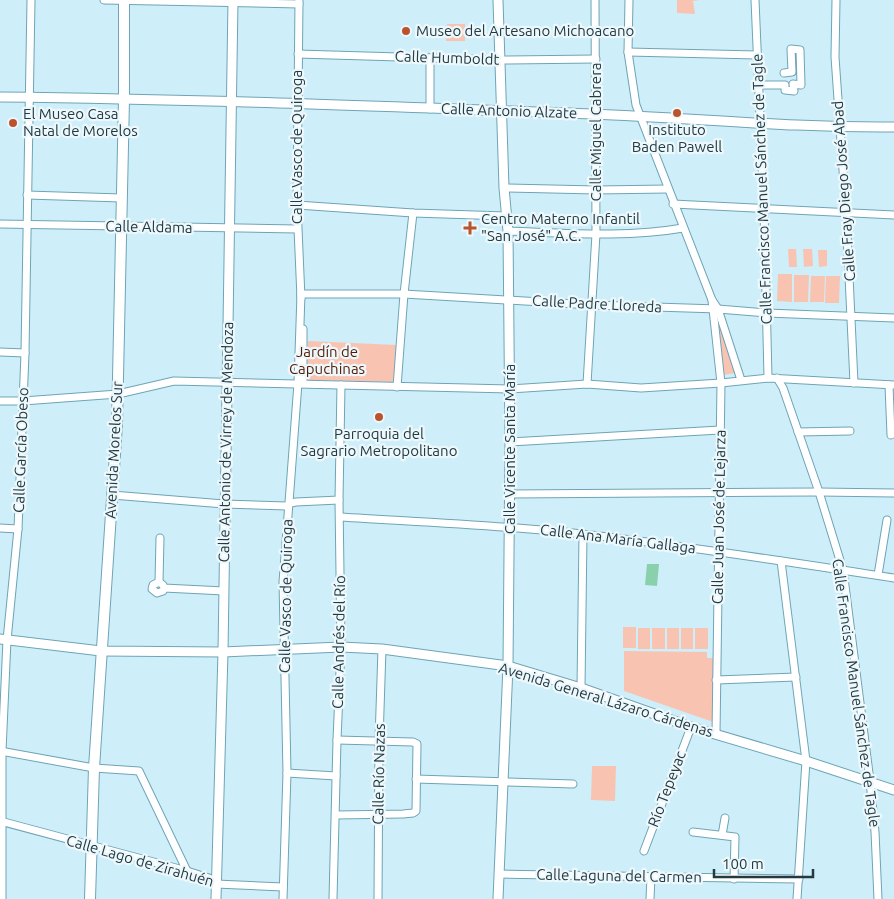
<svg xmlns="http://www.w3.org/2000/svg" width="894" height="899" font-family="Ubuntu,sans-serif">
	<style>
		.green { fill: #f8c4b1 }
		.water { fill: #8bd0ac }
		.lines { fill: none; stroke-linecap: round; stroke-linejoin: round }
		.minor-casing { stroke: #6ea4b6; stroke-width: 9 }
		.tertiary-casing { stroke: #6ea4b6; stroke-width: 11 }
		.secondary-casing { stroke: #6ea4b6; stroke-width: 12 }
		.minor { stroke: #fff; stroke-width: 7 }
		.tertiary { stroke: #fff; stroke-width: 9 }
		.secondary { stroke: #fff; stroke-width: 10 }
		.poi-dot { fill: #bb532c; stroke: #edf8fc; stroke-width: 2 }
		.labels { text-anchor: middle; stroke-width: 4.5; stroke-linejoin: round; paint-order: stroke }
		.poi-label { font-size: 15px; fill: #233a41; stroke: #edf8fc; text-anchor: start }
		.street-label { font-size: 15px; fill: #233a41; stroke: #edf8fc }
		.park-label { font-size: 15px; fill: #561b03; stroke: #edf8fc }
	</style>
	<rect width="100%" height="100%" fill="#ceeffa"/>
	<g class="green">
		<path d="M677,0H700L693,1L695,14L677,13Z"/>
		<path d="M447,24H465V41H446Z"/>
		<path d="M788,249H796L797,267H789Z"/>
		<path d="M803,249H812L813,266L804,267Z"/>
		<path d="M818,250H827V266L819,267Z"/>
		<path d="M778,274H792V302L777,301Z"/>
		<path d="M794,275H809L808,302H794Z"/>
		<path d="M811,276H825L824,302H810Z"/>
		<path d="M826,276H840L839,303H825Z"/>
		<path d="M717,320L737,370L736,373L723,375Z"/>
		<path d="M308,341L397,345L393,382L307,380Z"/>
		<rect x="623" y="627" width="13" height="21"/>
		<rect x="638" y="628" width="12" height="21"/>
		<rect x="652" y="628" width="13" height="21"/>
		<rect x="667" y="628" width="12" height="21"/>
		<rect x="681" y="628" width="12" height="21"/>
		<rect x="695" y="628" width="13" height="21"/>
		<path d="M624,651L707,652V658H714L713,722L624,691Z"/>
		<path d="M592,766H616L615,801L591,800Z"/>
	</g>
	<path class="water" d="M647,564H659L657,586L645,585Z"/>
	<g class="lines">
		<g class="minor-casing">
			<g id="minor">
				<path d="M104,0L299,4"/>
				<path d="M299,0L297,205L301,298"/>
				<path d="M629,0L628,52L636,105L712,300L718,309L741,380"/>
				<path d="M755,0L764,210L768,378"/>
				<path d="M836,0L835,57L846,212L854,383"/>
				<path d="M628,52L757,55"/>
				<path d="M298,54L500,60L596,59"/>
				<path d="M430,58V109"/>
				<path d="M759,85H785V90L794,91L793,84L801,85L800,50L791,49L792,72L784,73"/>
				<path d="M504,188L596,190L668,189"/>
				<path d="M27,195L121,198"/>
				<path d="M673,204L894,215"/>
				<path d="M297,205L413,213L506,216"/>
				<path d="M0,224L297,229"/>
				<path d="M508,231C566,233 626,238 683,228"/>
				<path d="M301,294H404L592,305L718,309L767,313L894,318"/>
				<path d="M712,300L721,383L716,734"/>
				<path d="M0,352L25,353"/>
				<path d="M777,378L783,388L819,492L843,570L870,781L875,832L878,899"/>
				<path d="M303,383V329"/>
				<path d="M587,384L596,234L595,0"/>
				<path d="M889,385L891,435"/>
				<path d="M397,387L404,294L413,213"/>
				<path d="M0,401H23L118,394L174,381L510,389L587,384L641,388L721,383L768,378L894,385"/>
				<path d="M798,432L850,431"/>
				<path d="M510,442L720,430"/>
				<path d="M510,494L819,492L894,493"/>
				<path d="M112,495L224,504L287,506L291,503L296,502L339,500"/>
				<path d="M340,517C421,522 502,525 582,534C687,546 790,562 894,578"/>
				<path d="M0,528L18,529"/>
				<path d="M781,561L806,761L797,899"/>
				<path d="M878,575L887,520"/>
				<path d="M159,582L160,538"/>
				<path d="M164,588L163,591L157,593L152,589L153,585L159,582L163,585L164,588L224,591"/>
				<path d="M716,680L796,677"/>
				<path d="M581,688L583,534"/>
				<path d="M0,751L94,768L139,771L187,871"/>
				<path d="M287,773L336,776"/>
				<path d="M416,779L573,784"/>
				<path d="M336,815L403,814L413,813L416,811L417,744L413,742L337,740"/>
				<path d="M0,821L187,871L209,878L216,884L283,887"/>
				<path d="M693,832L735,837L734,879"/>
				<path d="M722,835L725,818"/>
				<path d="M644,851L691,727"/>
				<path d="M499,874L799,879"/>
				<path d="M2,899V751L7,640L18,529L25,353L31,0"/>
				<path d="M283,899L287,773L283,582L298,383L301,294"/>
				<path d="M333,899L337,740L341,647L339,500L341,385"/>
				<path d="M378,899L379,740L382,649"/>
				<path d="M650,899L651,877"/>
			</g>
		</g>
		<g class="tertiary-casing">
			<g id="tertiary">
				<path d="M0,97C198,99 396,107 593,114C694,118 793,128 894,127"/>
				<path d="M0,639L101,651L223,652L341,647L382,649L508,666L581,688L691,727L806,761L894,790"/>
				<path d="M216,899L223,652L233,0"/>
				<path d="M498,899L508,666L510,442L508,231L504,188L498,0"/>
			</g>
		</g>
		<g class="secondary-casing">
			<path id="secondary" d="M90,899L94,768L117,424L124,99V0"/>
		</g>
		<use href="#minor" class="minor"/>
		<use href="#tertiary" class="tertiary"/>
		<use href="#secondary" class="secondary"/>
	</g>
	<g class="poi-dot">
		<circle cx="406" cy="31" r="5"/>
		<circle cx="677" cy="113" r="5"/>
		<circle cx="13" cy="123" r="5"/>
		<path d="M467.5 220.5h5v5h5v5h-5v5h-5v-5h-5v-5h5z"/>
		<circle cx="379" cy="417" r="5"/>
	</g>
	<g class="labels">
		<g class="poi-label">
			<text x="416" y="36">Museo del Artesano Michoacano</text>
			<text x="23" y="119">El Museo Casa<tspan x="23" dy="17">Natal de Morelos</tspan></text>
			<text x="677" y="135" text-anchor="middle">Instituto<tspan x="677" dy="17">Baden Pawell</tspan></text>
			<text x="481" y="224">Centro Materno Infantil<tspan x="481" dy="17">"San José" A.C.</tspan></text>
			<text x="379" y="439" text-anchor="middle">Parroquia del<tspan x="379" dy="17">Sagrario Metropolitano</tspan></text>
		</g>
		<g class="street-label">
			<text transform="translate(447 58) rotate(2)" y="5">Calle Humboldt</text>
			<text transform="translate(509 111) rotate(2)" y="5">Calle Antonio Alzate</text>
			<text transform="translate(596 132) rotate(-90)" y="5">Calle Miguel Cabrera</text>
			<text transform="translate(297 147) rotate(-90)" y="5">Calle Vasco de Quiroga</text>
			<text transform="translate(762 189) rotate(-92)" y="5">Calle Francisco Manuel Sánchez de Tagle</text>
			<text transform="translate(844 191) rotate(-94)" y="5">Calle Fray Diego José Abad</text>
			<text transform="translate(149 227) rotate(1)" y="5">Calle Aldama</text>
			<text transform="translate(597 304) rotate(3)" y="5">Calle Padre Lloreda</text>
			<text transform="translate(226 442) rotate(-89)" y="5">Calle Antonio de Virrey de Mendoza</text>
			<text transform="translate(510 449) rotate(-90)" y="5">Calle Vicente Santa María</text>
			<text transform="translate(21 450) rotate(-88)" y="5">Calle García Obeso</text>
			<text transform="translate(114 450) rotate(-87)" y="5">Avenida Morelos Sur</text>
			<text transform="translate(719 517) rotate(-89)" y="5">Calle Juan José de Lejarza</text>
			<text transform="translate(618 539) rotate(7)" y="5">Calle Ana María Gallaga</text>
			<text transform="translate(286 596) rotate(-89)" y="5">Calle Vasco de Quiroga</text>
			<text transform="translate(339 642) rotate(-89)" y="5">Calle Andrés del Río</text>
			<text transform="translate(856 693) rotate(82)" y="5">Calle Francisco Manuel Sánchez de Tagle</text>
			<text transform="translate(606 700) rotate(17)" y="5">Avenida General Lázaro Cárdenas</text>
			<text transform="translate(379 774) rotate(-89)" y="5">Calle Río Nazas</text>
			<text transform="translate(667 789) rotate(-69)" y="5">Río Tepeyac</text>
			<text transform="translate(140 861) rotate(16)" y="5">Calle Lago de Zirahuén</text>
			<text transform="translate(619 876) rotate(1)" y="5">Calle Laguna del Carmen</text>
		</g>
		<g class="park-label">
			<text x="327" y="357">Jardín de<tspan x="327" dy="17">Capuchinas</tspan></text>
		</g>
	</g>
	<path d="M714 869v8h99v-8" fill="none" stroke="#233a41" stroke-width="2.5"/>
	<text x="722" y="869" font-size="15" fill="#233a41" stroke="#edf8fc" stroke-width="4" paint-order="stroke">100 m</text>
</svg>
